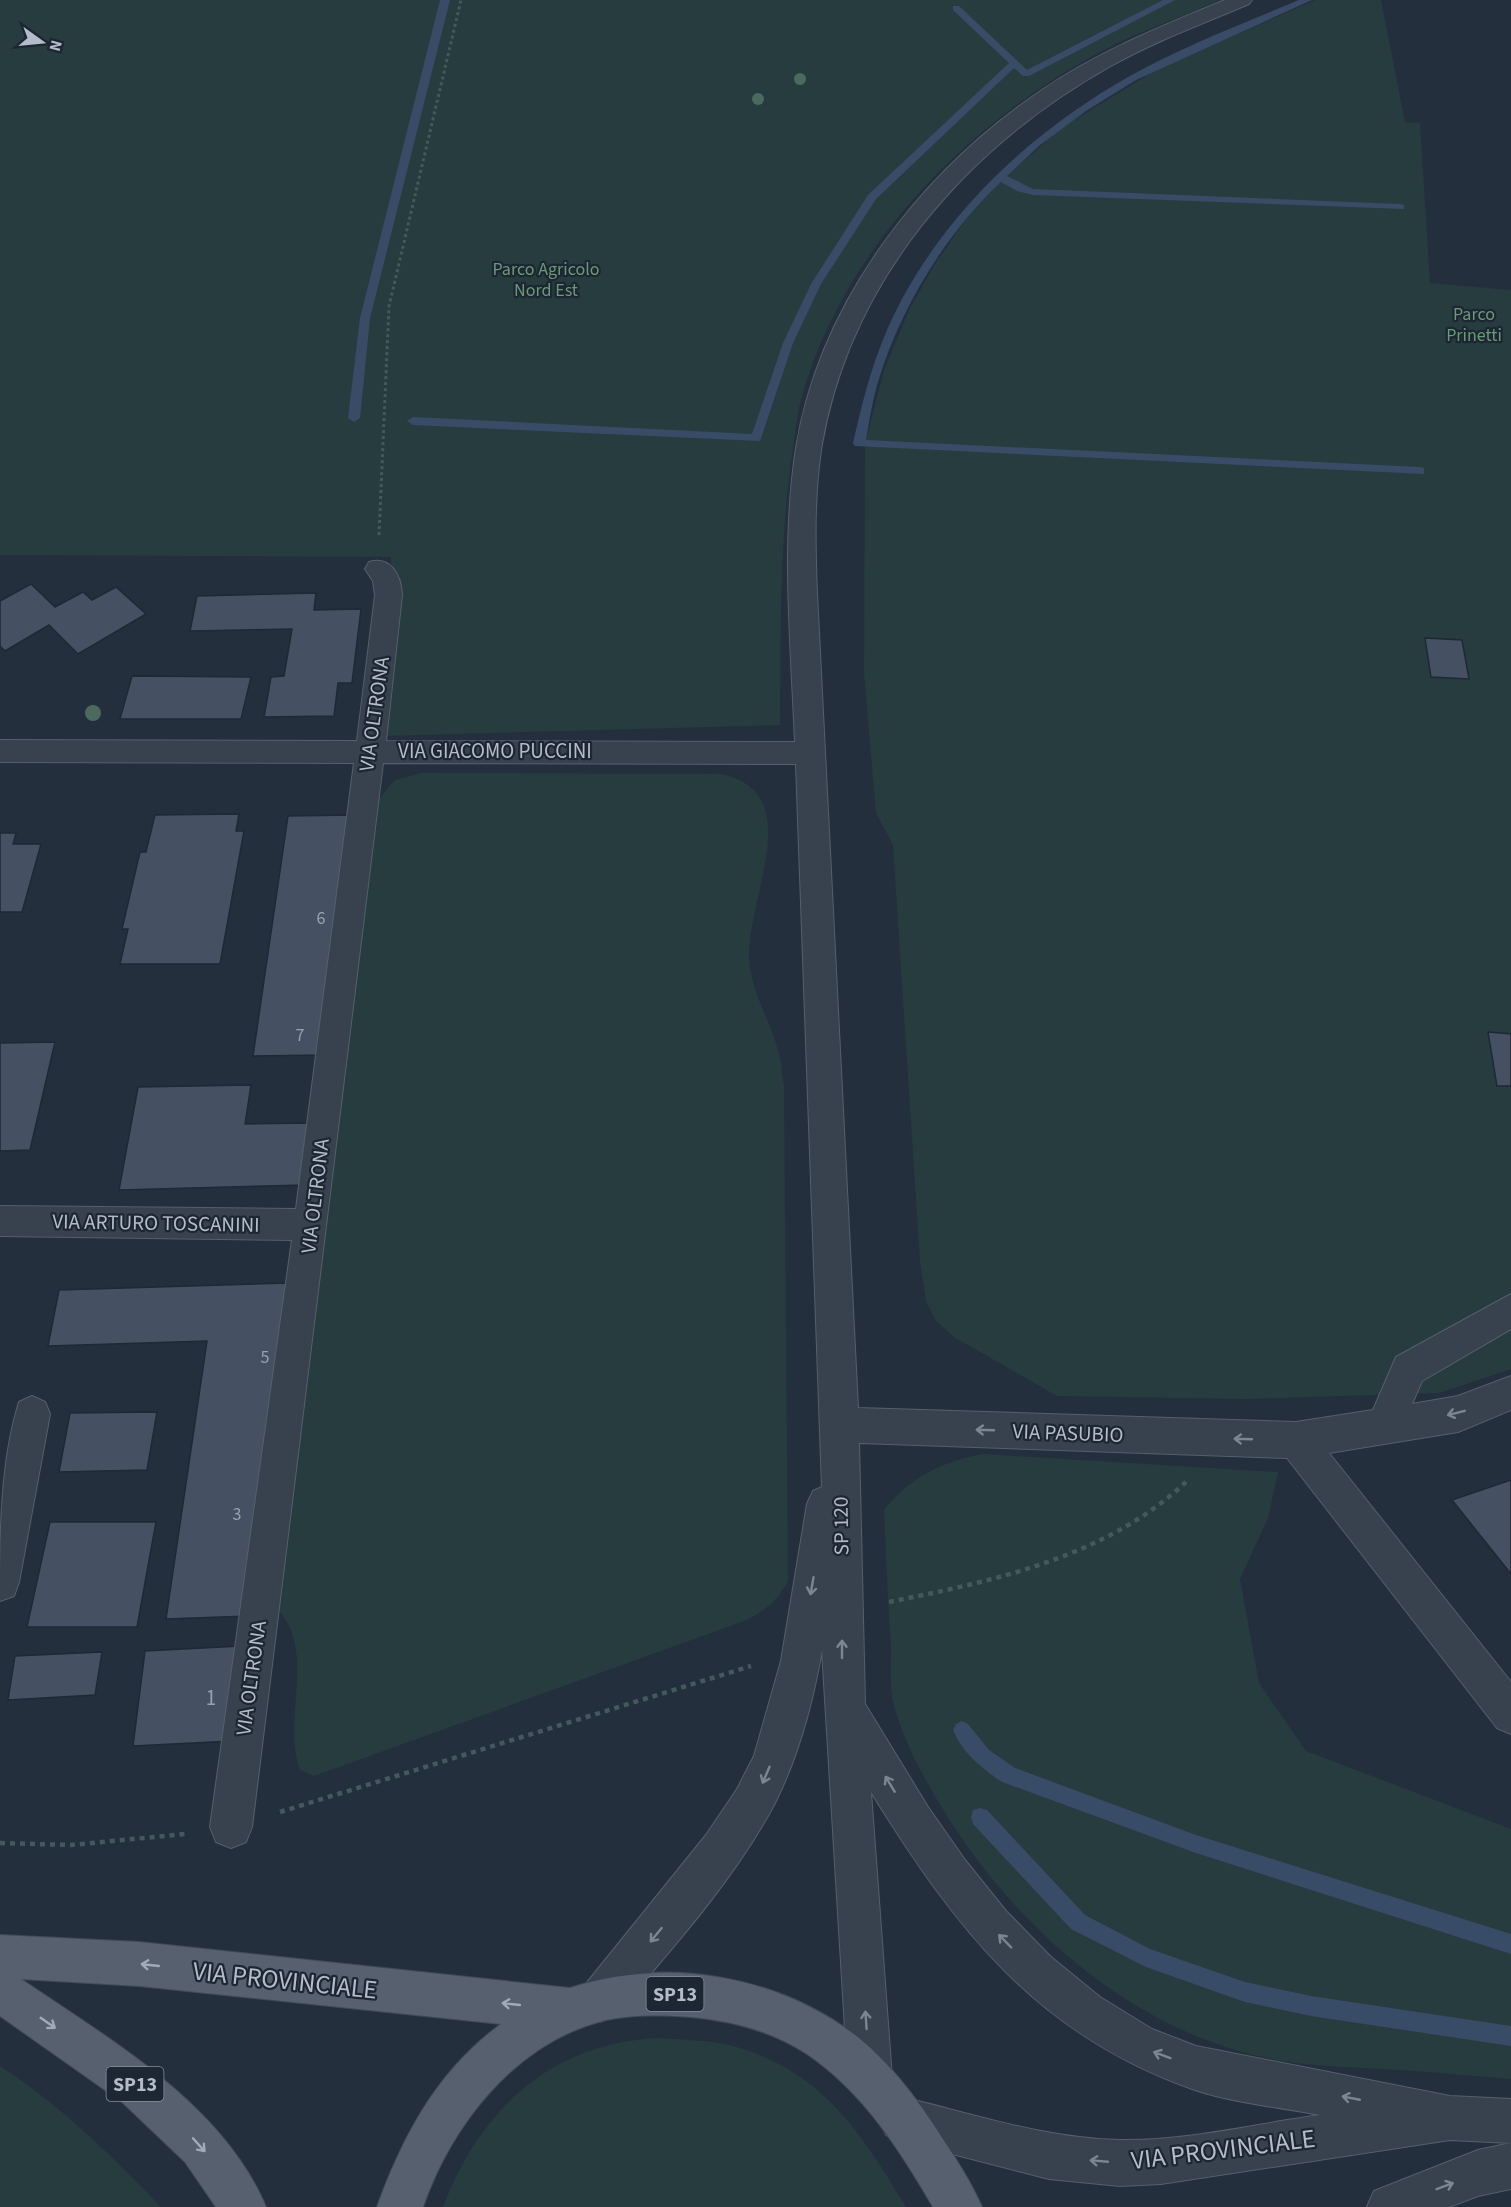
<svg xmlns="http://www.w3.org/2000/svg" width="1511" height="2207" font-family="'Source Sans 3',sans-serif">
	<style>
		.green { fill: #263c3f }
		.lines { fill: none; stroke-linecap: round; stroke-linejoin: round }
		.stream { fill: #394c67; fill-rule: evenodd }
		.building { fill: #455162; stroke: #1f2835; stroke-width: 1.5 }
		.minor-casing { stroke: #565f6c; stroke-width: 2 }
		.major-casing { stroke: #414a57; stroke-width: 2 }
		.path-far1 { stroke: #44595c; stroke-width: 3; stroke-dasharray: 3 3; stroke-linecap: butt }
		.path { stroke: #44595c; stroke-width: 4.5; stroke-dasharray: 5 5; stroke-linecap: butt }
		.minor { fill: #38414e; fill-rule: evenodd }
		.major { fill: #56606e; fill-rule: evenodd }
		.tree { fill: #4b6a5d }
		.oneway { stroke: #7c8592 }
		.oneway2 { stroke: #a1aab7 }
		.labels { text-anchor: middle; stroke-width: 4.5; stroke-linejoin: round; paint-order: stroke }
		.far-park-label { font-size: 18px; fill: #6b9a76; stroke: #1d2633 }
		.number-label { font-size: 18px; fill: #98a1af }
		.shield { fill: #1d2633; stroke: #878f9c; stroke-width: 1.5 }
		.shield-label { font-size: 20px; font-weight: bold; fill: #b4bcc9 }
		.street-label { font-size: 21px; fill: #b4bcc9; stroke: #1d2633 }
		.near-number-label { font-size: 21px; fill: #98a1af }
		.near-street-label { font-size: 26px; fill: #b4bcc9; stroke: #1d2633 }
	</style>
	<rect width="100%" height="100%" fill="#242f3e"/>
	<g class="green">
		<path d="M0,0H1220C1182,17 1141,31 1104,50C968,122 842,249 801,400C796,418 795,438 792,456C779,545 781,635 780,725L381,736L393,631L391,557L0,555Z"/>
		<path d="M1315,0H1381L1405,122L1420,123L1430,283L1511,290V1369L1439,1393L1245,1399L1057,1396L954,1337L936,1321L926,1301L920,1261L893,845L876,813L864,672L865,443L884,370L910,308L935,264L968,216L1004,178L1063,127L1156,70Z"/>
		<path d="M421,773L721,774C813,793 740,908 750,967C754,997 772,1025 779,1054C782,1065 782,1076 784,1086L788,1581C778,1600 766,1610 747,1620L314,1776L300,1770C284,1726 307,1678 292,1633C289,1623 281,1614 276,1605L372,807L395,780Z"/>
		<path d="M983,1454L1278,1472L1268,1518L1240,1579L1259,1683L1306,1751L1511,1829V2079C1462,2075 1413,2070 1364,2068C1330,2066 1296,2065 1262,2057C1120,2025 1002,1914 932,1791C917,1765 902,1735 894,1706C889,1688 891,1666 891,1647C888,1602 886,1556 884,1510C909,1478 943,1461 983,1454Z"/>
		<path d="M661,2038C683,2040 708,2040 729,2045C820,2068 861,2132 906,2207H443C480,2109 553,2041 661,2038Z"/>
		<path d="M0,2066C59,2104 112,2156 161,2207H0Z"/>
	</g>
	<g class="lines">
		<g class="stream">
			<path d="M440,0H450L370,318L360,418L354,422L348,418L360,318Z"/>
			<path d="M1163,0H1175L1029,76H1023L1014,68L876,199L821,284L793,343L760,441L413,425L407,421L413,417L752,434L783,343L811,284L868,195L1009,63L953,10V6H959L1027,70Z"/>
			<path d="M1299,0H1312L1136,80L1086,111L1039,146L1007,176L1033,189L1400,204L1404,205V209L1033,195L1017,191L1001,182C944,235 899,311 877,385C872,403 869,422 866,440L1420,467L1424,468V474L855,446L853,443C862,404 871,367 887,330C935,221 1027,134 1130,76C1184,46 1242,24 1299,0Z"/>
			<path d="M962,1721L968,1724L989,1750L1015,1768L1196,1835L1511,1934V1954L1196,1853L1002,1782C982,1768 963,1754 953,1730L956,1724Z"/>
			<path d="M980,1808L987,1810L1085,1915L1150,1949L1245,1982L1311,1996L1511,2026V2046L1311,2016L1245,2002L1146,1967L1071,1929L973,1824L971,1817L973,1810Z"/>
		</g>
	</g>
	<g class="building">
		<path d="M31,584L55,607L83,592L92,600L116,587L146,614L78,654L49,625L5,651L0,646V601Z"/>
		<path d="M316,593L314,610L361,609L352,683H338L334,716L264,717L271,677L284,676L292,629L190,631L197,596Z"/>
		<path d="M1425,638L1462,640L1469,679L1431,677Z"/>
		<path d="M132,676L251,677L241,719H120Z"/>
		<path d="M239,814L236,831H244L220,964H120L128,929H122L140,852H146L155,815Z"/>
		<path d="M351,815L322,1055L253,1056L288,816Z"/>
		<path d="M0,833H16L13,844H41L22,912H0Z"/>
		<path d="M1488,1032L1511,1034V1086H1497Z"/>
		<path d="M55,1042L30,1150L0,1151V1043Z"/>
		<path d="M251,1085L245,1124L314,1123L305,1185L119,1190L138,1087Z"/>
		<path d="M288,1283L249,1616L166,1619L207,1341L48,1346L59,1290Z"/>
		<path d="M157,1412L147,1470L59,1472L70,1413Z"/>
		<path d="M1511,1480V1574L1452,1500Z"/>
		<path d="M50,1522H156L137,1627H27Z"/>
		<path d="M241,1646L232,1741L133,1746L145,1651Z"/>
		<path d="M102,1652L95,1695L8,1700L15,1656Z"/>
	</g>
	<g class="lines">
		<g class="minor-casing">
			<g id="minor">
				<path d="M1225,0H1252L1249,4C1202,24 1153,42 1109,67C966,148 851,279 822,444C814,493 815,543 817,593L858,1408L1296,1422L1373,1410L1396,1357L1511,1294V1329L1422,1381L1412,1404L1458,1396L1511,1376V1410L1458,1432L1329,1453L1511,1682V1734L1497,1728L1287,1458L859,1443L865,1704L928,1807L965,1860L1006,1911L1051,1957L1100,1997L1152,2029L1196,2046L1450,2096L1511,2099V2189L1478,2196L1449,2207H1367L1374,2191L1478,2150L1511,2143L1450,2140L1161,2184L1120,2186L1049,2179L902,2141L886,2135L880,2119L886,2103L902,2097C973,2114 1047,2139 1121,2140C1187,2141 1255,2124 1320,2115C1279,2107 1234,2103 1195,2090C1037,2035 956,1929 871,1792L892,2078L886,2094L870,2100L854,2094L848,2078L822,1650C813,1702 799,1755 775,1803C735,1879 671,1950 615,2015L600,2022L585,2015L578,2000L585,1985L706,1835L737,1789L754,1756L781,1661L807,1504L813,1491L822,1487L796,764L383,763L252,1827L246,1842L231,1848L216,1842L210,1827L292,1240L0,1236V1206L296,1209L354,763L0,762V740L357,741L375,595L373,581L365,569L369,562C391,556 401,575 402,595L386,741L795,742C791,645 781,544 796,448C820,301 921,172 1042,90C1099,51 1162,26 1225,0Z"/>
				<path d="M32,1396L45,1402L50,1414L19,1582L14,1596L0,1601C0,1536 0,1463 19,1402Z"/>
			</g>
		</g>
		<g class="major-casing">
			<path id="major" d="M0,1935L139,1942L570,1988C666,1956 778,1975 859,2038C892,2065 918,2100 941,2136C956,2159 971,2182 982,2207H933C900,2150 863,2092 807,2054C772,2031 733,2021 692,2017C662,2015 631,2014 602,2021C514,2044 451,2126 423,2207H377C403,2135 438,2070 501,2024L139,1986L21,1979C109,2039 223,2104 266,2207H216L185,2162L122,2102L0,2016Z"/>
		</g>
		<path class="path-far1" d="M379,535L389,306L461,0"/>
		<g class="path">
			<path d="M889,1602C994,1581 1106,1557 1186,1482"/>
			<path d="M280,1812L751,1666"/>
			<path d="M0,1843L71,1845L185,1834"/>
		</g>
		<use href="#minor" class="minor"/>
		<use href="#major" class="major"/>
	</g>
	<g class="tree">
		<circle cx="800" cy="79" r="6"/>
		<circle cx="758" cy="99" r="6"/>
		<circle cx="93" cy="713" r="8"/>
	</g>
	<defs><path id="oneway-shaft" d="M-6 0H5M1.5-3L5.5 0L1.5 3" fill="none" stroke-width="1.6" stroke-linecap="round" stroke-linejoin="round" transform="scale(1.5)"/></defs>
	<g class="oneway">
		<use href="#oneway-shaft" transform="translate(1456 1413) rotate(166)"/>
		<use href="#oneway-shaft" transform="translate(985 1430) rotate(-178)"/>
		<use href="#oneway-shaft" transform="translate(1243 1439) rotate(-178)"/>
		<use href="#oneway-shaft" transform="translate(812 1586) rotate(100)"/>
		<use href="#oneway-shaft" transform="translate(842 1649) rotate(-90)"/>
		<use href="#oneway-shaft" transform="translate(766 1775) rotate(113)"/>
		<use href="#oneway-shaft" transform="translate(890 1784) rotate(-121)"/>
		<use href="#oneway-shaft" transform="translate(656 1935) rotate(129)"/>
		<use href="#oneway-shaft" transform="translate(1005 1941) rotate(-134)"/>
		<use href="#oneway-shaft" transform="translate(866 2020) rotate(-94)"/>
		<use href="#oneway-shaft" transform="translate(1162 2055) rotate(-159)"/>
		<use href="#oneway-shaft" transform="translate(1351 2098) rotate(-169)"/>
		<use href="#oneway-shaft" transform="translate(1099 2161) rotate(-175)"/>
		<use href="#oneway-shaft" transform="translate(1445 2186) rotate(-21)"/>
	</g>
	<g class="oneway2">
		<use href="#oneway-shaft" transform="translate(150 1965) rotate(-174)"/>
		<use href="#oneway-shaft" transform="translate(511 2004) rotate(-174)"/>
		<use href="#oneway-shaft" transform="translate(48 2023) rotate(35)"/>
		<use href="#oneway-shaft" transform="translate(199 2145) rotate(48)"/>
	</g>
	<g class="labels">
		<g class="far-park-label">
			<text x="546" y="275">Parco Agricolo<tspan x="546" dy="21">Nord Est</tspan></text>
			<text x="1474" y="320">Parco<tspan x="1474" dy="21">Prinetti</tspan></text>
		</g>
		<g class="number-label">
			<text x="321" y="924">6</text>
			<text x="300" y="1041">7</text>
			<text x="265" y="1363">5</text>
			<text x="237" y="1520">3</text>
		</g>
		<g class="shield">
			<rect x="646.5" y="1977" width="57" height="34" rx="4.5"/>
			<rect x="106.5" y="2067" width="57" height="34" rx="4.5"/>
		</g>
		<g class="shield-label">
			<text x="675" y="2001">SP13</text>
			<text x="135" y="2091">SP13</text>
		</g>
		<g class="street-label">
			<text transform="translate(374 714) rotate(-82)" y="7">VIA OLTRONA</text>
			<text x="495" y="758">VIA GIACOMO PUCCINI</text>
			<text transform="translate(315 1196) rotate(-83)" y="7">VIA OLTRONA</text>
			<text transform="translate(156 1223) rotate(1)" y="7">VIA ARTURO TOSCANINI</text>
			<text transform="translate(1068 1433) rotate(2)" y="7">VIA PASUBIO</text>
			<text transform="translate(841 1526) rotate(-91)" y="7">SP 120</text>
			<text transform="translate(251 1678) rotate(-82)" y="7">VIA OLTRONA</text>
		</g>
		<g class="near-number-label">
			<text x="211" y="1705">1</text>
		</g>
		<g class="near-street-label">
			<text transform="translate(285 1980) rotate(6)" y="9">VIA PROVINCIALE</text>
			<text transform="translate(1223 2149) rotate(-7)" y="9">VIA PROVINCIALE</text>
		</g>
	</g>
	<g transform="translate(42 42) rotate(105)" stroke="#1d2633" stroke-width="4.5" paint-order="stroke">
	<path d="M0-4.5L10 22L0 15L-10 22Z" fill="#b4bcc9"/>
	<text y="-9" font-size="16" font-weight="bold" text-anchor="middle" fill="#b4bcc9">N</text>
	</g>
</svg>
